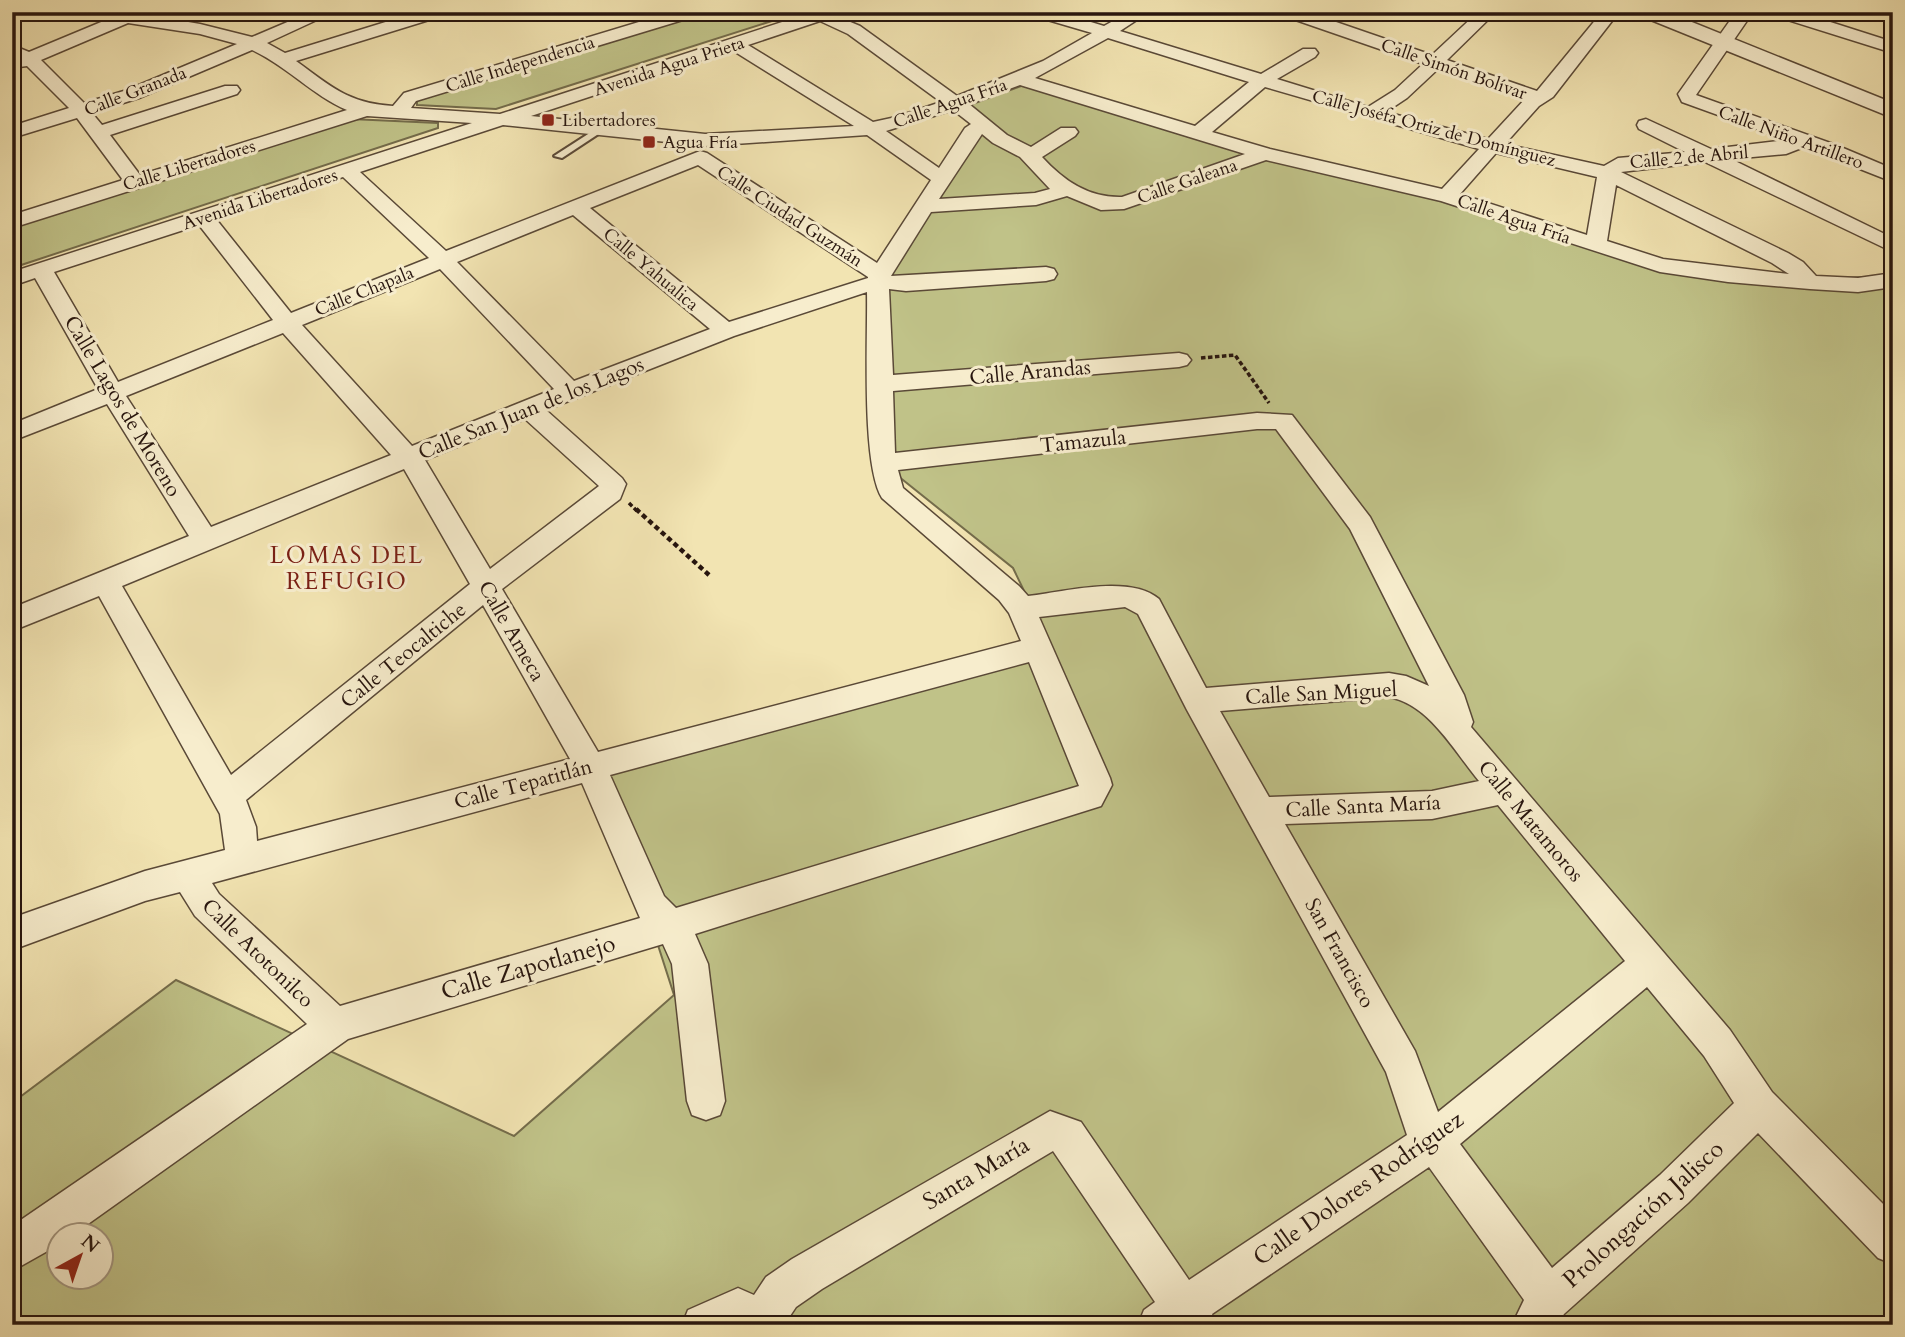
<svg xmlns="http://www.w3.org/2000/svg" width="1905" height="1337" font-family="Cardo,serif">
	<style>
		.green { fill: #c0c288; stroke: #746c4b; stroke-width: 2; fill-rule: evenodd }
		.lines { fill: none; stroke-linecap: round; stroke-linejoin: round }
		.service-casing { stroke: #5a4937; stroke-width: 4 }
		.minor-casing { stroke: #5a4937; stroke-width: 3 }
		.tertiary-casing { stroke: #5a4937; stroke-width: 3 }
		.path-far1 { stroke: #27150e; stroke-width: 3.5; stroke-dasharray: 4.5 2.5; stroke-linecap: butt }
		.path { stroke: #27150e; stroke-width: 4.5; stroke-dasharray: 5 3.5; stroke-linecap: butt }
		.service { fill: #f7edcd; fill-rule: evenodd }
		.minor { fill: #f7edcd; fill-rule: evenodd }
		.tertiary { fill: #f7edcd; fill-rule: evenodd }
		.poi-dot { fill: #8f2418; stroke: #f7edcd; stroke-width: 2.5 }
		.labels { text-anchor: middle; stroke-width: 6; stroke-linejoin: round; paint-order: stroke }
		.far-street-label { font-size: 18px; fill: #27150e; stroke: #f7edcd }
		.far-poi-label { font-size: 18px; fill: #27150e; stroke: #f7edcd; text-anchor: start }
		.street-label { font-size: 21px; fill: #27150e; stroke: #f7edcd }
		.neighbourhood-label { font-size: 23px; letter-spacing: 2px; fill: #7a1f14; stroke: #f7edcd }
		.near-street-label { font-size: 24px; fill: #27150e; stroke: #f7edcd }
	</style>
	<rect width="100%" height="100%" fill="#f2e4b2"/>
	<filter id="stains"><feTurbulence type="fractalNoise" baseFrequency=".00286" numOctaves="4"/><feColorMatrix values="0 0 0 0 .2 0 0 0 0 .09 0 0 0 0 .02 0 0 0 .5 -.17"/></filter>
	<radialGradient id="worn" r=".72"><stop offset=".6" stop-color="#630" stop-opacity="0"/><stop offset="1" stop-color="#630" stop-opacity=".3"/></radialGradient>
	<g class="green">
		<path d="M701,12H800L496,109L417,105V99Z"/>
		<path d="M1029,83L1277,155L1425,191L1686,271L1806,279L1893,276V1325H12V1103L176,980L514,1136L674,995L601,768L1048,640L1013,568L893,472L882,275L972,127L959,109ZM60,1236H102V1278H60Z"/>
		<path d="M351,119L438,123V128L12,268V226Z"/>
	</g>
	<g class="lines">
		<g class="service-casing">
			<path id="service" d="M599,127L606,129L562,158L554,156Z"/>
		</g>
		<g class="minor-casing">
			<g id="minor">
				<path d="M80,12H122L153,16L200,24L252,37L311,12H334L267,43L285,53L418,12H444L442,16L296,61C331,86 347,103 393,106L404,93L672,12H698L696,16L416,101L411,108L500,114L813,12H839L836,16L860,26L957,96L1043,61L1092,33L1034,16L1032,12H1058L1104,26L1129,12H1149L1120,31L1261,74L1303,49H1315L1318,53L1315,57L1277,79L1368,107L1395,90L1423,64L1284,16L1282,12H1307L1432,55L1478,12H1496L1447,60L1537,91L1602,12H1619L1553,97L1539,106L1505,144L1604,166L1618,158L1685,152L1639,129L1637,125L1639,121L1646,119L1711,149L1787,140L1682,102L1678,94L1736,12H1753L1696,95L1836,145L1893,169V182L1804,147L1786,154L1731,159L1893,238V252L1705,162L1621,172L1788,253L1803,262L1816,276L1858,278L1893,273V287L1858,292L1810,289L1728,282L1660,272L1441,201L1266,160L1124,209L1101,210L1067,196L1036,205L931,212L891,276L1046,267L1054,269L1057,274L1054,279L1046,281L906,291L889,289L893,375L1179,353L1187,355L1191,360L1187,365L1179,367L893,391L895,453L1257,413L1292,415L1370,517L1464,695L1473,722L1471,727L1730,1030L1772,1092L1893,1214V1264L1878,1258L1758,1133L1688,1203L1564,1314L1557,1325H1512L1524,1300L1429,1167L1212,1314L1216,1325H1138L1144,1310L1155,1302L1053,1151L822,1289L796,1307L784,1325H682L688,1310L738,1288L754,1295L766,1277L792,1259L1050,1111L1081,1122L1189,1280L1407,1135L1386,1072L1187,710L1138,614L1125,607L1039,617L1110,778L1112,785L1101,806L695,934L708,964L725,1101L720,1115L706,1120L692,1115L687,1101L672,964L663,944L348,1039L74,1234L60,1236V1244L12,1271V1226L307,1024L195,916L180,892L145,901L12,950V918L145,871L225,850L220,814L99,596L12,631V608L189,536L107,404L12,441V424L98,389L35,278L12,286V272L472,123L367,116L12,228V215L123,180L77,118L12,138V126L69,108L27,66L12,68L14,58L12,45L29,52L106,20L82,16ZM820,21L848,34L941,102L896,117L873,122L748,45ZM128,23L200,34L237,44L127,90L84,103L41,60ZM1108,38L1249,82L1195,126L1035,78ZM252,50C287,66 312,95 347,110L140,175L110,135L237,94L240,90L237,86H225L102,125L92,113L139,98ZM732,50L854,126L705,134L531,116ZM1438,69L1525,99L1488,139L1386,112L1407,98ZM1020,85L1245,154L1122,197C1089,198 1064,181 1042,157L1075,136L1078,132L1075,128H1061L1031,147L1007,135L969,104ZM1265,87L1479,149L1442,189L1270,149L1212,132ZM953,110L971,124L965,128L939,168L886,131ZM503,125L705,146L867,135L931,180L877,263L707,153L700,151L446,251L360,172ZM982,134L993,143L1020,157L1050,189L1035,193L939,199ZM1496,153L1597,177L1587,235L1460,194ZM698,165L868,277V278L729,322L590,208ZM343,177L429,258L291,313L216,219ZM1616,185L1772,263L1789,274L1663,259L1607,241ZM573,215L710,329L574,381L457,262ZM199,225L273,320L118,382L54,272ZM440,269L554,389L412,446L302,325ZM867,292C868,337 861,464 882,498L999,600L1009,613L1021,641L598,752L502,589L620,499L626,484L622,478L546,410L734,336ZM283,333L391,455L211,527L126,396ZM525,419L599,486L490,569L425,460ZM1257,429H1276L1350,529L1429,686L1406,676L1389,673L1206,688L1159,599C1130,574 1064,592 1028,596L1019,586L903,488L898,470ZM404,469L470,584L231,775L122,586ZM483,605L570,759L257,841L256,827L246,800ZM1029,662L1079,786L676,908L664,896L610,775ZM1389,697C1429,704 1454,751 1479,781L1432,791L1269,797L1220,711ZM582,783L640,918L340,1006L219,894L212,883ZM1498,805L1625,961L1438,1112L1415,1051L1285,824L1432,819ZM1647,987L1704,1056L1734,1103L1660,1175L1552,1268L1460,1144Z"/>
				<path d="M1773,12H1799L1893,42V53L1775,16Z"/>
			</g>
		</g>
		<g class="tertiary-casing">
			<path id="tertiary" d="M1638,12H1667L1893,103V118L1641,16Z"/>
		</g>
		<g class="path-far1">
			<path d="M1201,358L1235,355L1269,403"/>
			<path d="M629,503L637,511"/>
		</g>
		<path class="path" d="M636,509L709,575"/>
		<use href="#service" class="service"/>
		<use href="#minor" class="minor"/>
		<use href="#tertiary" class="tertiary"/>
	</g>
	<g class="poi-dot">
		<rect x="541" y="113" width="14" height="14" rx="3.5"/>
		<rect x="642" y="135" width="14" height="14" rx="3.5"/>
	</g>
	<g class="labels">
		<g class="far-street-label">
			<text transform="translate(520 64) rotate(-17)" y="6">Calle Independencia</text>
			<text transform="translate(669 66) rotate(-18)" y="6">Avenida Agua Prieta</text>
			<text transform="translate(1454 69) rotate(19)" y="6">Calle Simón Bolívar</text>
			<text transform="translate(135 91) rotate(-21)" y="6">Calle Granada</text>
			<text transform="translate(950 103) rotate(-19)" y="6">Calle Agua Fría</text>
			<text transform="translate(1434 128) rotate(15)" y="6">Calle Joséfa Ortiz de Domínguez</text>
			<text transform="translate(1791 137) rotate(20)" y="6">Calle Niño Artillero</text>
			<text transform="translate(1689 157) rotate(-5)" y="6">Calle 2 de Abril</text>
			<text transform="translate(189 165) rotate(-17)" y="6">Calle Libertadores</text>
			<text transform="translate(1187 181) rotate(-19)" y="6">Calle Galeana</text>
			<text transform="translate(260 199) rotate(-18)" y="6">Avenida Libertadores</text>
			<text transform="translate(790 216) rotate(33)" y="6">Calle Ciudad Guzmán</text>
			<text transform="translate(1514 219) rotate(19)" y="6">Calle Agua Fría</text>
			<text transform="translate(651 269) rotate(40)" y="6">Calle Yahualica</text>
			<text transform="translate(364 291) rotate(-22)" y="6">Calle Chapala</text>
		</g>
		<g class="far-poi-label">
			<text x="562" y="126">Libertadores</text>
			<text x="663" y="148">Agua Fría</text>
		</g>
		<g class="street-label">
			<text transform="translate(1030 372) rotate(-5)" y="7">Calle Arandas</text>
			<text transform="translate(123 406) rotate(59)" y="7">Calle Lagos de Moreno</text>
			<text transform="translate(531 408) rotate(-22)" y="7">Calle San Juan de los Lagos</text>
			<text transform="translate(1083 441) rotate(-6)" y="7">Tamazula</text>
			<text transform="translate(512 631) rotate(60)" y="7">Calle Ameca</text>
			<text transform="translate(403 655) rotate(-39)" y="7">Calle Teocaltiche</text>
			<text transform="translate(1321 693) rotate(-3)" y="7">Calle San Miguel</text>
			<text transform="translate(523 784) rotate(-15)" y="7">Calle Tepatitlán</text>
			<text transform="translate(1363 806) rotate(-3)" y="7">Calle Santa María</text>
			<text transform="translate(1531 821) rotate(50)" y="7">Calle Matamoros</text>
			<text transform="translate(258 953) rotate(44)" y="7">Calle Atotonilco</text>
			<text transform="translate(1340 953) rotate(61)" y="7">San Francisco</text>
		</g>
		<g class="neighbourhood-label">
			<text x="347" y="563">LOMAS DEL<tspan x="347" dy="26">REFUGIO</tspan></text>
		</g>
		<g class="near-street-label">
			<text transform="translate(528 967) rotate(-16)" y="8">Calle Zapotlanejo</text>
			<text transform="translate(976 1173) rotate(-31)" y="8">Santa María</text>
			<text transform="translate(1358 1188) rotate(-35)" y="8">Calle Dolores Rodríguez</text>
			<text transform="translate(1643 1214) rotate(-42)" y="8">Prolongación Jalisco</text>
		</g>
	</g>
	<rect width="1905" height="1337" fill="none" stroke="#f2e4b2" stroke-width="42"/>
	<rect x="14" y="14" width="1877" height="1309" fill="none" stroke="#27150e" stroke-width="3.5"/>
	<rect x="21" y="21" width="1863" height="1295" fill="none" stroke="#27150e" stroke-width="2"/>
	<g transform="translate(80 1256) rotate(40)"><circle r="33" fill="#f7edcd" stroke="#a49781" stroke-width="2"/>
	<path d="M0-5L12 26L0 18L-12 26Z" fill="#8f2418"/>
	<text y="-10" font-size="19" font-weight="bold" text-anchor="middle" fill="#27150e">N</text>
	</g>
	<rect width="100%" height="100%" filter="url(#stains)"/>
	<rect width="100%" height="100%" fill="url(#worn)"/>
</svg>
